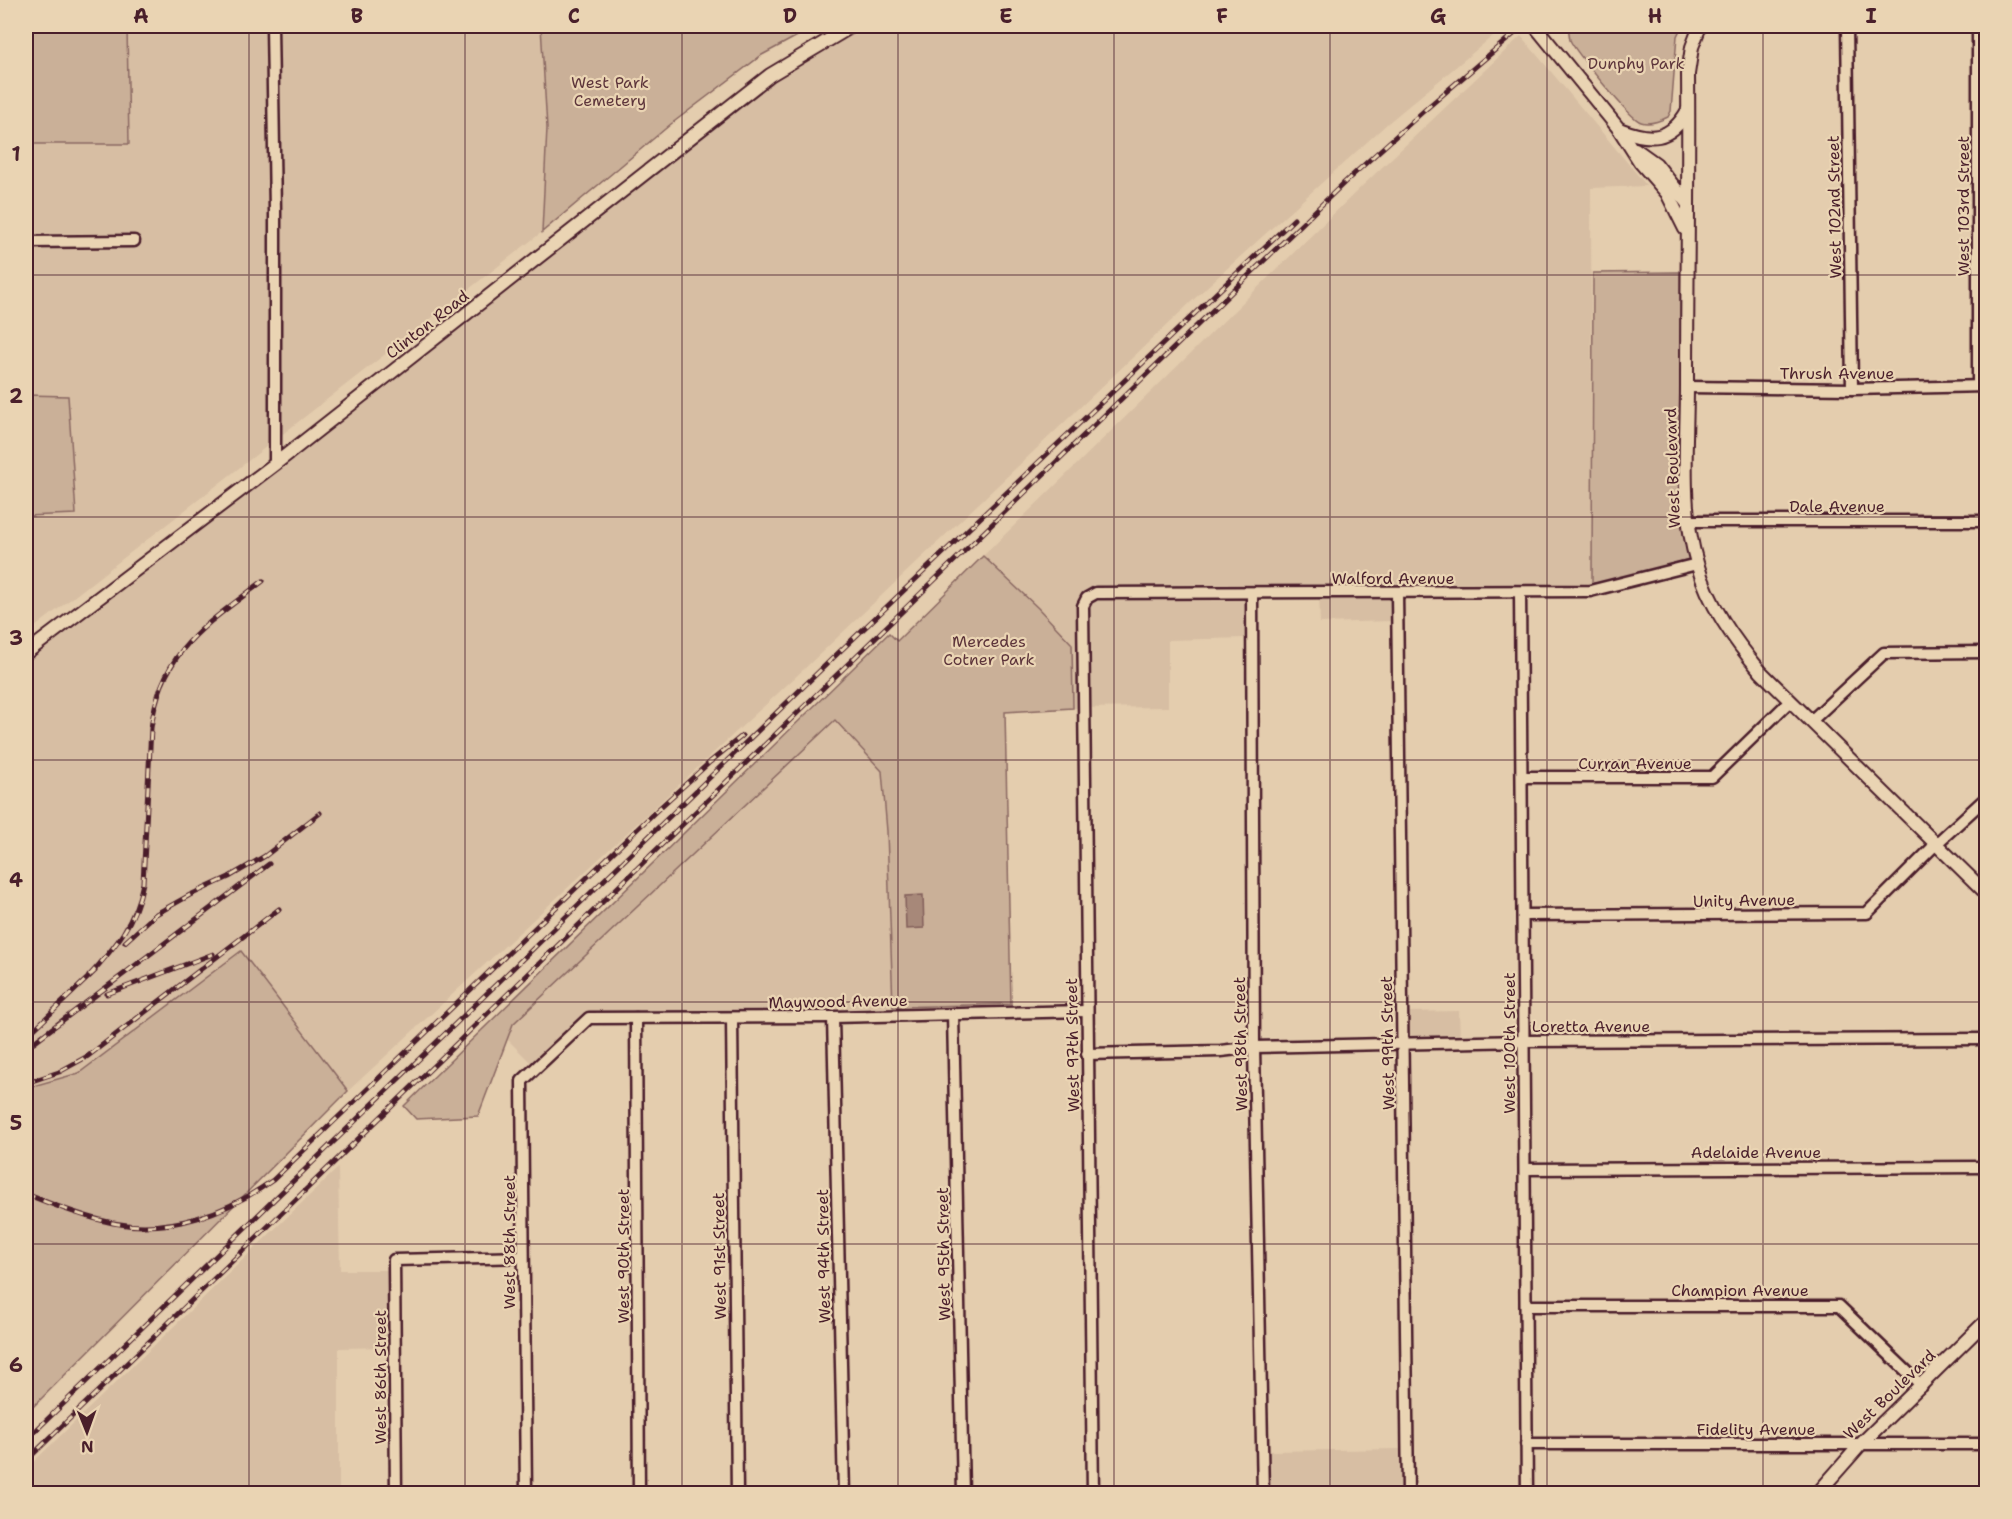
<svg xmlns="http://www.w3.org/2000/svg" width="2012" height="1519" font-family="'Shantell Sans',sans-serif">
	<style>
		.built { fill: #d7bea3 }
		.green { fill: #cab098; stroke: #8a6862; stroke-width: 1.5 }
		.water { fill: #a78879; stroke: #825e5a; stroke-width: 1.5 }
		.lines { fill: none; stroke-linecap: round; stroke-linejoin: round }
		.minor-casing { stroke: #4a1f2b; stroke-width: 15 }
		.tertiary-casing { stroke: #4a1f2b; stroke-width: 16 }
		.minor { stroke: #ead4b3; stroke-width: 10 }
		.tertiary { stroke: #ead4b3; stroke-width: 12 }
		.rail-casing { stroke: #4a1f2b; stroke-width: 5 }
		.rail { stroke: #ead4b3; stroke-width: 3; stroke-dasharray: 9; stroke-linecap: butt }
		.grid { fill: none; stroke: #4a1f2b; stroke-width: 1.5; stroke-opacity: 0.55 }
		.labels { text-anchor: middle; stroke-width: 4.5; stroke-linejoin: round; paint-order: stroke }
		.park-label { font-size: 16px; fill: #5d353b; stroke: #ead4b3 }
		.street-label { font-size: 16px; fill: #4a1f2b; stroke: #ead4b3 }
		.neatline { fill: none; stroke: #4a1f2b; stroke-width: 2 }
		.grid-label { font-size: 20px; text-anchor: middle; font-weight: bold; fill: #4a1f2b }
	</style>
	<rect width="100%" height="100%" fill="#e4cdae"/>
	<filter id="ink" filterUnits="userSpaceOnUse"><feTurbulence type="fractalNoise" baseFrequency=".0167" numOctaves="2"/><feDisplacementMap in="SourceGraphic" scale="12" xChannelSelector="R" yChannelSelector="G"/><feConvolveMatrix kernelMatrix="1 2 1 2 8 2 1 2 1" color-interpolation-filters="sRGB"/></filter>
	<g filter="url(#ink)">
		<g class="built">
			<path d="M127,26H541L547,128L542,232L26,634V516L76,513L68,397L26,395V144L129,143Z"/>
			<path d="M873,26H1505L1388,123L1210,284L803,670L348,1091L241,952L79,1073L26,1088V661L372,396L770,84L850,36Z"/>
			<path d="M1521,36L1647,186L1591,188L1592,583L1392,587V621L1320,623L1319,589L1245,591L1246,638L1168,640V707L1073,708L1072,644L1038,608L983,556L1358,190Z"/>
			<path d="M835,720L882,771L887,831L893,1007L589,1014L533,1065L507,1039L513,1024Z"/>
			<path d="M1459,1011L1460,1038L1406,1040L1405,1012Z"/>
			<path d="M338,1168L340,1270H390V1347L339,1348V1493L26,1494V1469Z"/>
			<path d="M1400,1449V1493H1270L1269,1451Z"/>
		</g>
		<g class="green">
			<path d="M26,26H127L129,144H26Z"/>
			<path d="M541,26H816L762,55L671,124L542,232L547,128Z"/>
			<path d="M1568,26H1682L1677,36L1671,111L1668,117C1660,121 1650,125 1641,122C1630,119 1575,51 1570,40C1569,36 1569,30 1568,26Z"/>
			<path d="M1680,272V473L1690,559L1601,583H1592L1593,273Z"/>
			<path d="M26,395L68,396L76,514L26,516Z"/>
			<path d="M983,556L1038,608L1072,644L1073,708L1005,712L1011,1004L893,1007L887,831L882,771L835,720L513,1024L478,1116L416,1119L404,1106L889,633L897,641Z"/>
			<path d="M241,951L348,1091L26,1414V1088L79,1073Z"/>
		</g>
		<path class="water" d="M923,895L924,928L906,929L905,896Z"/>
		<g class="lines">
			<g class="minor-casing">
				<g id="minor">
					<path d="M272,26L275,211V464"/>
					<path d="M1847,26L1852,389"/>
					<path d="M1978,26V386"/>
					<path d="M26,242L134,241"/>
					<path d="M1687,387L1852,389L1986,386"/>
					<path d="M1688,521H1986"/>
					<path d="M1397,592L1408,1494"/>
					<path d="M1520,592L1527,1494"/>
					<path d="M1252,594L1254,1047L1263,1494"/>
					<path d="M1811,721L1884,653L1986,652"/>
					<path d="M1522,777H1712L1790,701"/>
					<path d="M1523,915L1867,913L1937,843L1986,798"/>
					<path d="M953,1014L963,1494"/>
					<path d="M833,1017L844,1494"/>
					<path d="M636,1018L639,1494"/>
					<path d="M732,1018L737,1494"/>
					<path d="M1087,1054L1221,1051L1254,1047L1524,1041L1986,1039"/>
					<path d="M1525,1169L1986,1167"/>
					<path d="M1526,1306H1839L1922,1386"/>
					<path d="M1526,1444H1986"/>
					<path d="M396,1494L394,1260L523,1257"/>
					<path d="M526,1494L522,1081L589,1018L833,1017L1086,1011"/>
					<path d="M1093,1494L1083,606L1087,598L1096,593L1590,591L1697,564"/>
				</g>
			</g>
			<g class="tertiary-casing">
				<g id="tertiary">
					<path d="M1535,26L1619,129L1640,162L1667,193L1685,229"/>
					<path d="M1700,26L1692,47L1688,74C1689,178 1687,283 1687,387C1687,445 1680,507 1697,563C1708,604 1734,640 1761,672L1986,893"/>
					<path d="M1619,129C1650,141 1670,142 1688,110"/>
					<path d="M1635,149L1656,164L1687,203"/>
					<path d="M26,653L275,464L770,75L852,26"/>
					<path d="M1817,1494L1861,1444L1986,1321"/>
				</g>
			</g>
			<use href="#minor" class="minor"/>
			<use href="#tertiary" class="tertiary"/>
			<g class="rail-casing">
				<g id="rail">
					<path d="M125,942L156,914L190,895L229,877L265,856L320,813"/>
					<path d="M89,976C116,946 135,923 143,883L151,728C161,650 206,625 263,581"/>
					<path d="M107,994L213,954"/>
					<path d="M26,1037L95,971"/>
					<path d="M26,1048L269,864"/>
					<path d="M26,1083L59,1072L88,1056L279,909"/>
					<path d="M26,1194C54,1205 83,1217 113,1223C170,1234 227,1213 273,1180L655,812L710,762L742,736"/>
					<path d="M26,1440L834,657L1294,219"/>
					<path d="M26,1461L1345,182L1427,108L1523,26"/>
				</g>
			</g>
			<use href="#rail" class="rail"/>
		</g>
	</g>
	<path class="grid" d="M249,26V1494M465,26V1494M682,26V1494M898,26V1494M1114,26V1494M1330,26V1494M1547,26V1494M1763,26V1494M26,275H1986M26,517H1986M26,760H1986M26,1002H1986M26,1244H1986"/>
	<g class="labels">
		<g class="park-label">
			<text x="1636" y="69">Dunphy Park</text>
			<text x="610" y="88">West Park<tspan x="610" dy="18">Cemetery</tspan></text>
			<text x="989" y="647">Mercedes<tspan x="989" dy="18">Cotner Park</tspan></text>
		</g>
		<g class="street-label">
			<text transform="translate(1963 206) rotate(-90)" y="6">West 103rd Street</text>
			<text transform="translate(1834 207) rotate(-91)" y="6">West 102nd Street</text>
			<text transform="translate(427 324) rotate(-38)" y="6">Clinton Road</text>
			<text x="1837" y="379">Thrush Avenue</text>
			<text transform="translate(1672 468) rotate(-92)" y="6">West Boulevard</text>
			<text x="1837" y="512">Dale Avenue</text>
			<text x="1393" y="584">Walford Avenue</text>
			<text x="1635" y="769">Curran Avenue</text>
			<text transform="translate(1744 900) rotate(-1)" y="6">Unity Avenue</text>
			<text transform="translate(838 1001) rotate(-1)" y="6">Maywood Avenue</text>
			<text x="1591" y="1032">Loretta Avenue</text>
			<text transform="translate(1387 1043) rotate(-91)" y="6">West 99th Street</text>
			<text transform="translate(1509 1043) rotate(-90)" y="6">West 100th Street</text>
			<text transform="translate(1240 1044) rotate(-91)" y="6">West 98th Street</text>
			<text transform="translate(1072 1045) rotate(-91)" y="6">West 97th Street</text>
			<text x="1756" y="1158">Adelaide Avenue</text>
			<text transform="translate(509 1242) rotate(-90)" y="6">West 88th Street</text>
			<text transform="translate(943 1254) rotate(-91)" y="6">West 95th Street</text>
			<text transform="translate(623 1256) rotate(-90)" y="6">West 90th Street</text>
			<text transform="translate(719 1256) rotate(-91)" y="6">West 91st Street</text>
			<text transform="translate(823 1256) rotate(-91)" y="6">West 94th Street</text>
			<text x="1740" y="1296">Champion Avenue</text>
			<text transform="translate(380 1377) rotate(-90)" y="6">West 86th Street</text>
			<text transform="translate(1889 1394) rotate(-44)" y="6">West Boulevard</text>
			<text x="1756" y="1435">Fidelity Avenue</text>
		</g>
	</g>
	<rect width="2012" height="1519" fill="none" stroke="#ead4b3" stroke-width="66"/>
	<g transform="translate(87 1432) rotate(179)" stroke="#ead4b3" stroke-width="4.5" paint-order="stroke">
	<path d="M0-4.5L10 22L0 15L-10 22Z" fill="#4a1f2b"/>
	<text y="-9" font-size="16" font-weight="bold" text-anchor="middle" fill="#4a1f2b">N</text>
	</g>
	<rect x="33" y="33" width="1946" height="1453" class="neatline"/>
	<g class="grid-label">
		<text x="141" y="23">A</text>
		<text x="357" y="23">B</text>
		<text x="574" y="23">C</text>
		<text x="790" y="23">D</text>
		<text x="1006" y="23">E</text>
		<text x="1222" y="23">F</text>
		<text x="1438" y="23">G</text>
		<text x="1655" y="23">H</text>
		<text x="1871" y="23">I</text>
		<text x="16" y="161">1</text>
		<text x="16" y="403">2</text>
		<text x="16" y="645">3</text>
		<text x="16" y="887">4</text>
		<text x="16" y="1130">5</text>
		<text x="16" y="1372">6</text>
	</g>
</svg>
